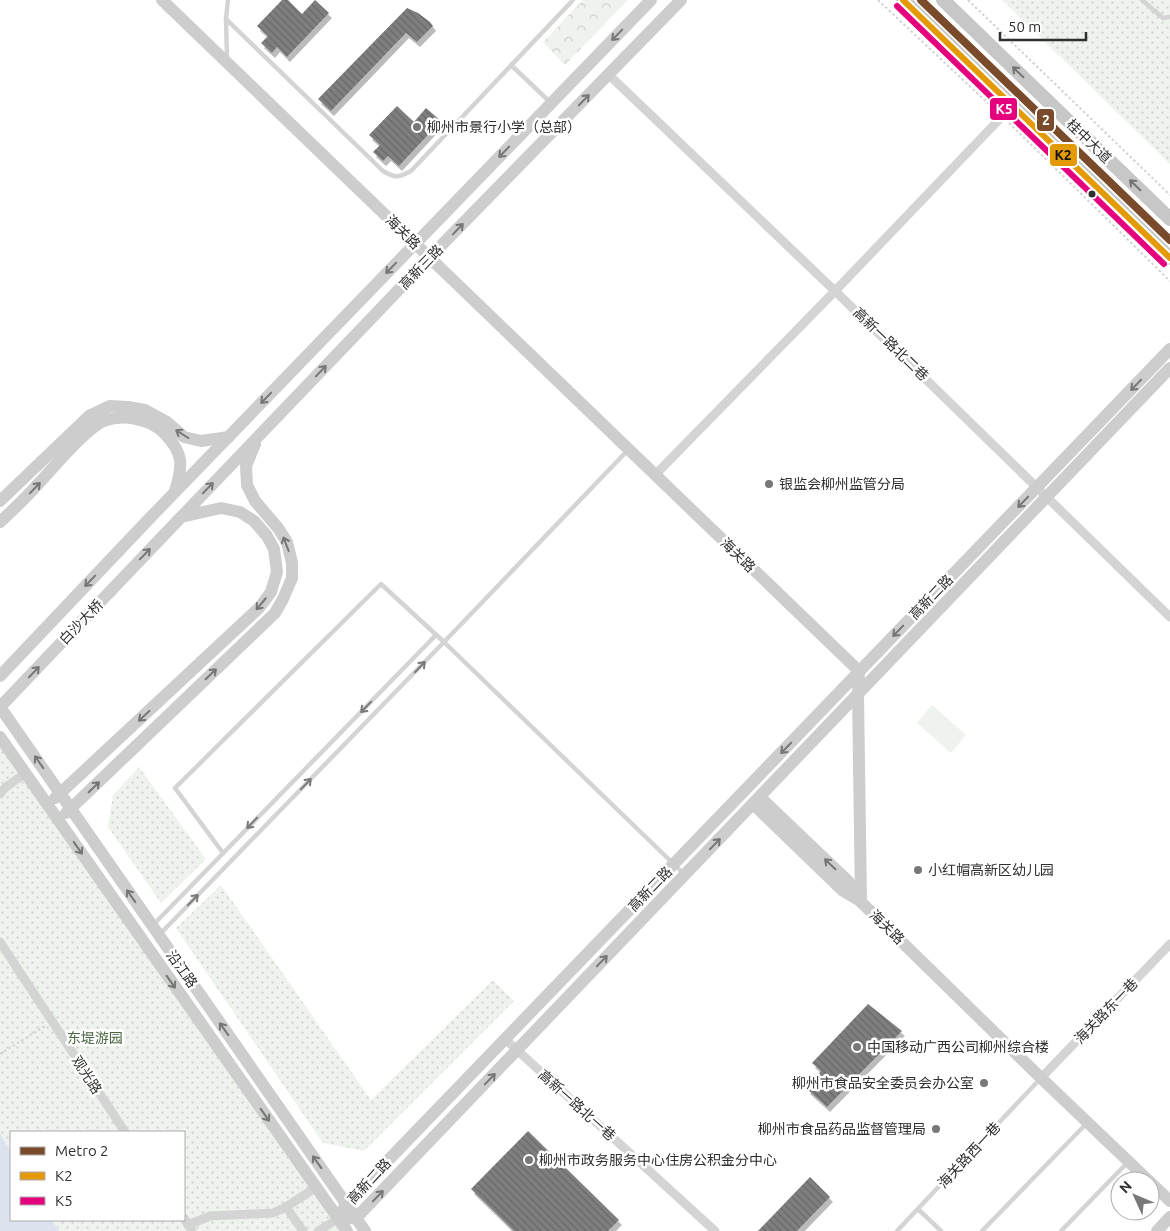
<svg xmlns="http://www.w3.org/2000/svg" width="1170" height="1231" font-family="Ubuntu,'Noto Sans SC',sans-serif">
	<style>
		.green { fill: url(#green-dots) }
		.forest { fill: url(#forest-crowns) }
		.pitch { fill: #eff3ed }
		.water { fill: #dce3ef }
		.building { fill: url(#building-back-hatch); filter: url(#shadow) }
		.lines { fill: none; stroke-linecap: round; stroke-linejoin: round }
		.path { stroke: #d3d3d3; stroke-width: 2; stroke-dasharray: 2.5 2.5; stroke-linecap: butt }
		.lane { stroke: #d4d4d4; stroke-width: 4.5 }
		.street { stroke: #d4d4d4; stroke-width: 9 }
		.secondary { stroke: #cdcdcd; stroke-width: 12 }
		.primary { stroke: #c7c7c7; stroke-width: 14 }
		.secondary-bridge { stroke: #cdcdcd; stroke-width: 12 }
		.bus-1-casing { stroke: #fff; stroke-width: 10 }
		.bus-2-casing { stroke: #fff; stroke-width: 10 }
		.bus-1 { stroke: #e39a05; stroke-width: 6 }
		.bus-2 { stroke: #e5007d; stroke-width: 6 }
		.metro-1-casing { stroke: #fff; stroke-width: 11 }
		.metro-1 { stroke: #7a4b2a; stroke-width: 8 }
		.oneway { stroke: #767676 }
		.oneway2 { stroke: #737373 }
		.oneway3 { stroke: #797979 }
		.poi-dot { fill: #787878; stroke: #fff; stroke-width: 2 }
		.bus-dot { fill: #2f2f2f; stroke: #fff; stroke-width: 2 }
		.labels { text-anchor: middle; stroke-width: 5; stroke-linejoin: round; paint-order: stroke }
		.poi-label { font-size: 14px; fill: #2f2f2f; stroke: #fff; text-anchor: start }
		.street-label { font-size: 14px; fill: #2f2f2f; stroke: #fff }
		.park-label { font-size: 14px; fill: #496541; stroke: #fff }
		.line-badge { stroke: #fff; stroke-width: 2 }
		.badge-label { font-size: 14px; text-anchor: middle; font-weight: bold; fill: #fff }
		.pale-badge-label { font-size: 14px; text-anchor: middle; font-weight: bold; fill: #111 }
	</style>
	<defs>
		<pattern id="green-dots" width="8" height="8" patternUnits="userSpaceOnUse" patternTransform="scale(1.25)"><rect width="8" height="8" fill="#eff3ed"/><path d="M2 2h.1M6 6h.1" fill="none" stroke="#cdd1cc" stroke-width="1.8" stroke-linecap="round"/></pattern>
		<pattern id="forest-crowns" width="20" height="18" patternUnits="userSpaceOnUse" patternTransform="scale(1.25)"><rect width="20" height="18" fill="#eff3ed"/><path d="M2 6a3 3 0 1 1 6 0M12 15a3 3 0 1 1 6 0" fill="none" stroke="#cdd1cc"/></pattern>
		<pattern id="building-back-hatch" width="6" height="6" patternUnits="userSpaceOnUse" patternTransform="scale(1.25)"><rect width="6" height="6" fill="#7f7f7f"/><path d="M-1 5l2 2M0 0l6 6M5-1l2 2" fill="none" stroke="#686868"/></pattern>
		<filter id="shadow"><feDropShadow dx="3" dy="5" stdDeviation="0" flood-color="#0004"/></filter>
	</defs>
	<rect width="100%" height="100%" fill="#fff"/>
	<g class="green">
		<path d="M1002,0H1170V164Z"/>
		<path d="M0,737L347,1231H59L52,1220H184V1132H11V1153L0,1133Z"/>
		<path d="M139,767L206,859L161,903L108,827L113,795Z"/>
		<path d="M221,885L371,1100L493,980L514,1001L364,1151L323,1143L176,928Z"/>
	</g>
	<path class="forest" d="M583,0H628L565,65L543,42Z"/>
	<path class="pitch" d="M932,705L966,735L951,753L917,723Z"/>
	<path class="water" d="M0,1133L11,1153V1220H52L59,1231H0Z"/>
	<g class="building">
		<path d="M282,0H288L302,14L315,0L329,13L287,57L277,47L272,53L261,43L268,36L257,26Z"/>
		<path d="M407,8L418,13L430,22L433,26L417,42L406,33L331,111L318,99Z"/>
		<path d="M397,106L414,122L426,108L441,121L399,166L388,156L383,161L373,152L380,145L369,135Z"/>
		<path d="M868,1004L902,1031L827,1107L807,1089L821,1071L812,1063Z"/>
		<path d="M528,1131L619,1220L608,1231H514L471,1189Z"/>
		<path d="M810,1177L830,1197L797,1231H758Z"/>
	</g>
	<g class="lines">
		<g class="path">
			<path d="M878,0L995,110"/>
			<path d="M968,0L1170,195"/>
			<path d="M1009,123L1170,281"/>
			<path d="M0,1054L45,1026"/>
		</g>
		<g class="lane">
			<path d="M1142,0L1163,18L1170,17"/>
			<path d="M226,19L383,171C395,178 398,178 411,171L573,0"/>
			<path d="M227,58L226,19L228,0"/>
			<path d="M511,65L550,102"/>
			<path d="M223,853L175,788L381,584L444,642L684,874"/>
			<path d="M153,925L436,635"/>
			<path d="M161,933L444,642L628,450"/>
			<path d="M918,1209L941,1231"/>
			<path d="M897,1231L1040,1079"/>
			<path d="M982,1231L1087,1123"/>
			<path d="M1061,1231L1128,1162"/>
		</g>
		<g class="street">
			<path d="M609,75L835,291L1170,617"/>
			<path d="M655,475L835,291L1012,106"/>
			<path d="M0,794L5,788L25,773"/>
			<path d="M0,942L125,1132"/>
			<path d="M505,1039L715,1231"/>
			<path d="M1041,1078L1170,944"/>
			<path d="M286,1207L303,1231"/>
			<path d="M184,1218L192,1231"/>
			<path d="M188,1225L210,1216L273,1213L286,1207L315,1188"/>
			<path d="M318,1231L338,1219"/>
		</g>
		<g class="secondary">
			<path d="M162,0L859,671L858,694L861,902L1041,1078L1149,1181"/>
			<path d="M0,501L89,416L110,406L128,407L145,410L167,422L184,437L201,441L229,437"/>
			<path d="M0,522C13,510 26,498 38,484C56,465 73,443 94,427C97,425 100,422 104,421C122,414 150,418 164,433C184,453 183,466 175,491"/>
			<path d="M163,536L430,257L681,0"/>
			<path d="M0,676L148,520L651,0"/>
			<path d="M0,707L365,1231"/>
			<path d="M0,737L347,1231"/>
			<path d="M760,797L848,881L861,902"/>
			<path d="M55,798L259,608L271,592L277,572L274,549L267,536L254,521L240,512L221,508L181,517"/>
			<path d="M753,804L842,890L857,899"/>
			<path d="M66,813L275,613L283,599L292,578V563L287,542L278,528L255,501L247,485L246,466L255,444"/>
			<path d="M1150,1182L1170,1201"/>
			<path d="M338,1219L346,1204L1170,349"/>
			<path d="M338,1219L356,1218L1170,368"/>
			<path d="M1157,1231L1170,1217"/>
		</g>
		<g class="primary">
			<path d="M903,0L1170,258"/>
			<path d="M943,0L1170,219"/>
		</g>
		<path class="secondary-bridge" d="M0,707L163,536"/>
		<g class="bus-1-casing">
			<path id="bus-1" d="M903,0L1170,258"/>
		</g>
		<g class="bus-2-casing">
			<path id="bus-2" d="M897,6L1164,264"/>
		</g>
		<use href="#bus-1" class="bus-1"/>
		<use href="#bus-2" class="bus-2"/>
		<g class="metro-1-casing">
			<path id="metro-1" d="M921,0L1170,240"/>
		</g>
		<use href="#metro-1" class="metro-1"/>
	</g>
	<defs><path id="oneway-shaft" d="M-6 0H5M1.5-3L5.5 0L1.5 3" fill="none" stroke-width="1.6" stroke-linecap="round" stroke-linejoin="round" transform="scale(1.25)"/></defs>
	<g class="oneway">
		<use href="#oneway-shaft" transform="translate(617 35) rotate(134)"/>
		<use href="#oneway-shaft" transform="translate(584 100) rotate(-46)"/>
		<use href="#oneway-shaft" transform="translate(504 152) rotate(134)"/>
		<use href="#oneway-shaft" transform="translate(458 229) rotate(-46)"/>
		<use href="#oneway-shaft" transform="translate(391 268) rotate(134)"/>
		<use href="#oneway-shaft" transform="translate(321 371) rotate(-46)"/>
		<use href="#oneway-shaft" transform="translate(1136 385) rotate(134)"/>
		<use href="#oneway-shaft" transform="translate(266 398) rotate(134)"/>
		<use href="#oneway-shaft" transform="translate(182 434) rotate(-148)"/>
		<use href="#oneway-shaft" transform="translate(35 488) rotate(-46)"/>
		<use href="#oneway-shaft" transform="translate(208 488) rotate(-46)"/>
		<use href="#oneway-shaft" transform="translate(1023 502) rotate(134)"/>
		<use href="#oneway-shaft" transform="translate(286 544) rotate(-111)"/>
		<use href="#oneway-shaft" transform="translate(145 554) rotate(-46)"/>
		<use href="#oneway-shaft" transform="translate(90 581) rotate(134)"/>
		<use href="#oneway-shaft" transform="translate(261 604) rotate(130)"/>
		<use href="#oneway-shaft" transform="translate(898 631) rotate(134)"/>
		<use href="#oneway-shaft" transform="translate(34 672) rotate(-46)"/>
		<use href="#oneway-shaft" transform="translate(211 674) rotate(-44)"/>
		<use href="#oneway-shaft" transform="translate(144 716) rotate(137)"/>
		<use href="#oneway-shaft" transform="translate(786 748) rotate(134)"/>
		<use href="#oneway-shaft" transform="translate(39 762) rotate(-125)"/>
		<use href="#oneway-shaft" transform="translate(94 787) rotate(-44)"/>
		<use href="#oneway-shaft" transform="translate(715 844) rotate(-46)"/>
		<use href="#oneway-shaft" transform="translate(78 848) rotate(55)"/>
		<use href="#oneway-shaft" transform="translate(830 864) rotate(-136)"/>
		<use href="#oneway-shaft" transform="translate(131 896) rotate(-125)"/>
		<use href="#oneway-shaft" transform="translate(602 961) rotate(-46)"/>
		<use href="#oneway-shaft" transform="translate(171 982) rotate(55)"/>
		<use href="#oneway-shaft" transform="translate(224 1029) rotate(-125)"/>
		<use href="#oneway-shaft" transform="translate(490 1079) rotate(-46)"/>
		<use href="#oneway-shaft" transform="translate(265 1115) rotate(55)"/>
		<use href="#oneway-shaft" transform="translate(317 1162) rotate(-125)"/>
		<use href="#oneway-shaft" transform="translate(378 1196) rotate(-46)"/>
	</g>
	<g class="oneway2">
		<use href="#oneway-shaft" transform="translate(1018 72) rotate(-136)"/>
		<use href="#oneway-shaft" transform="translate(1135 185) rotate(-136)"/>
	</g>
	<g class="oneway3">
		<use href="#oneway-shaft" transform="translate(420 667) rotate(-46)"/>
		<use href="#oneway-shaft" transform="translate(366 707) rotate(134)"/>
		<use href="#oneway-shaft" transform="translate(306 784) rotate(-46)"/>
		<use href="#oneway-shaft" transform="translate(252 823) rotate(134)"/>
		<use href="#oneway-shaft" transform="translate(193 900) rotate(-46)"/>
	</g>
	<g class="poi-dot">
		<circle cx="417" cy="127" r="5"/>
		<circle cx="769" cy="484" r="5"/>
		<circle cx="918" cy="870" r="5"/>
		<circle cx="857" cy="1047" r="5"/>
		<circle cx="984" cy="1083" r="5"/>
		<circle cx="936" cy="1129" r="5"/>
		<circle cx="529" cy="1160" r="5"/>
	</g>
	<circle class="bus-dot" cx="1092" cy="194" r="4.5"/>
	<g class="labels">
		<g class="poi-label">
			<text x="427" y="132">柳州市景行小学（总部）</text>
			<text x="779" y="489">银监会柳州监管分局</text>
			<text x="928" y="875">小红帽高新区幼儿园</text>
			<text x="867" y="1052">中国移动广西公司柳州综合楼</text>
			<text x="974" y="1088" text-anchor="end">柳州市食品安全委员会办公室</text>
			<text x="926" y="1134" text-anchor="end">柳州市食品药品监督管理局</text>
			<text x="539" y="1165">柳州市政务服务中心住房公积金分中心</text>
		</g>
		<g class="street-label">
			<text transform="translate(1089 141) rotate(44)" y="5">桂中大道</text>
			<text transform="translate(403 232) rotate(44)" y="5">海关路</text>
			<text transform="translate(421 267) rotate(-46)" y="5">高新三路</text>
			<text transform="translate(891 344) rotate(44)" y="5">高新一路北二巷</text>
			<text transform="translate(738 555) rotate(44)" y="5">海关路</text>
			<text transform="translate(931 597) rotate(-46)" y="5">高新二路</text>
			<text transform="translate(81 622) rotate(-46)" y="5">白沙大桥</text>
			<text transform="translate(650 889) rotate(-46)" y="5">高新二路</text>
			<text transform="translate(887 927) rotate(44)" y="5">海关路</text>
			<text transform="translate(182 969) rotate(55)" y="5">沿江路</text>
			<text transform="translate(1106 1011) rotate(-46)" y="5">海关路东一巷</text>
			<text transform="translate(87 1075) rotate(57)" y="5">观光路</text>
			<text transform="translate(577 1105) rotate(42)" y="5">高新一路北一巷</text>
			<text transform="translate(969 1155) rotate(-47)" y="5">海关路西一巷</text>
			<text transform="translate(369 1181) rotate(-47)" y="5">高新二路</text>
		</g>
		<g class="park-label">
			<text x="95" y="1043">东堤游园</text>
		</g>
	</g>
	<g class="line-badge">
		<rect x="989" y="97" width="29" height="24" rx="5" fill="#e5007d"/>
		<rect x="1036" y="108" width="19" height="24" rx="5" fill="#7a4b2a"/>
		<rect x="1049" y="143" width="29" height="24" rx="5" fill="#e39a05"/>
	</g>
	<g class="badge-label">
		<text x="1004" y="114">K5</text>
		<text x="1046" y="125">2</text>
	</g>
	<g class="pale-badge-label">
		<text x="1063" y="160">K2</text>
	</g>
	<rect x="10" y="1131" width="175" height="90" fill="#ffffff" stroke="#acacac"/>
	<rect x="20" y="1147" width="25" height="8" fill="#7a4b2a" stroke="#acacac"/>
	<text x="55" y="1156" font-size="15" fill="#2f2f2f">Metro 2</text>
	<rect x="20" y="1172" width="25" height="8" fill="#e39a05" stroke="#acacac"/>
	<text x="55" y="1181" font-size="15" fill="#2f2f2f">K2</text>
	<rect x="20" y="1197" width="25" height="8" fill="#e5007d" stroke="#acacac"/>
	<text x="55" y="1206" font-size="15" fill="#2f2f2f">K5</text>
	<g transform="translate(1135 1196) rotate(314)"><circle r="24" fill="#ffffff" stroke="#acacac"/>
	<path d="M0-4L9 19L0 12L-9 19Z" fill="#787878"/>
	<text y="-8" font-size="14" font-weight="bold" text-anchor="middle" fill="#2f2f2f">N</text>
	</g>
	<path d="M1000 32v8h86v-8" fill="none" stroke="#2f2f2f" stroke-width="2.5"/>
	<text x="1008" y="32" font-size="15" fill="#2f2f2f" stroke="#ffffff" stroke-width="4" paint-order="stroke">50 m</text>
</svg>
